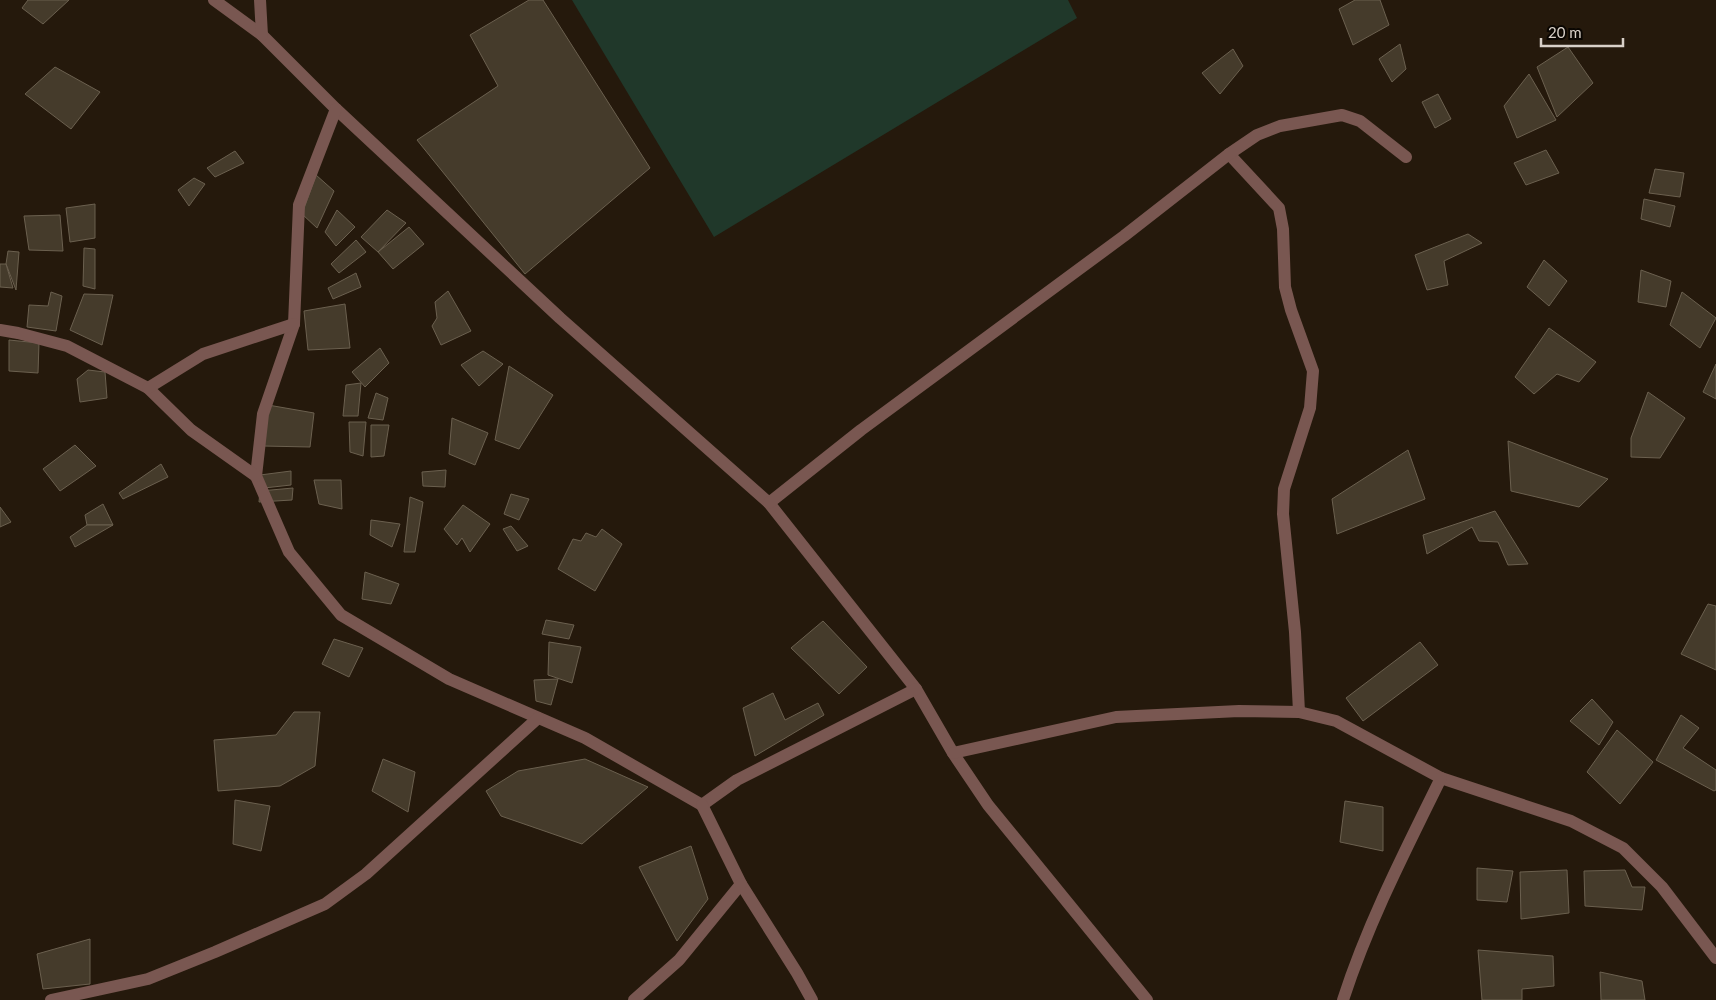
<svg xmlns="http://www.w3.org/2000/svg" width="1716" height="1000" font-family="Lato,sans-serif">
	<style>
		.green { fill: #20382a }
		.building { fill: #453b2b; stroke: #6b604f }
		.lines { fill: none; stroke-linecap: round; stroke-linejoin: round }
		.minor { stroke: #795751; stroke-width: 12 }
	</style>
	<rect width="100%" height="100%" fill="#25190c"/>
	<path class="green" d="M572,0H1068L1077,18L714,237Z"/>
	<g class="building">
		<path d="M28,0H69L43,24L22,8Z"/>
		<path d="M529,0H543L650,168L525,274L417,140L498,86L470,35Z"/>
		<path d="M1355,0H1380L1389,25L1353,45L1339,9Z"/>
		<path d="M1400,44L1406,69L1392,82L1379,59Z"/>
		<path d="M1568,47L1593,83L1557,117L1537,67Z"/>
		<path d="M1233,49L1243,66L1220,94L1202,73Z"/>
		<path d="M55,67L100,92L71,129L25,94Z"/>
		<path d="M1529,74L1556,120L1517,138L1504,106Z"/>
		<path d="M1438,94L1451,119L1435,128L1422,102Z"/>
		<path d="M1546,150L1559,173L1526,185L1514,163Z"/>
		<path d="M235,151L244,163L215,177L207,168Z"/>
		<path d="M1655,169L1684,173L1680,197L1649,193Z"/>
		<path d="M316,175L334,191L317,228L302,214Z"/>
		<path d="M194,178L205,184L189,206L178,190Z"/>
		<path d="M1644,199L1675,206L1670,227L1641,219Z"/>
		<path d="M95,204V238L70,242L66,208Z"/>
		<path d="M337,210L355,227L336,246L325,232Z"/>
		<path d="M387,210L406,223L378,252L361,237Z"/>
		<path d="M60,215L63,251L29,250L24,216Z"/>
		<path d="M409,227L424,244L393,269L378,252Z"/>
		<path d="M1468,234L1482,243L1444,261L1448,285L1427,290L1415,255Z"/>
		<path d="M356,240L366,252L339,273L331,264Z"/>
		<path d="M84,248L95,249V289L83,286Z"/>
		<path d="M8,251L19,252L16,290L6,264Z"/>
		<path d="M1544,260L1567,281L1549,306L1527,287Z"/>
		<path d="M0,264H6L13,288L0,287Z"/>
		<path d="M1641,270L1671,281L1666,307L1638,302Z"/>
		<path d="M356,273L361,287L333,299L328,288Z"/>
		<path d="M448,291L471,331L441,345L432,326L437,318L435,302Z"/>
		<path d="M51,292L62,296L56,331L27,327L29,305L48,306Z"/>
		<path d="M1682,292L1716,318L1700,348L1670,325Z"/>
		<path d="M84,294L113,295L102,345L70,330Z"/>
		<path d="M345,304L350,348L308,350L304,311Z"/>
		<path d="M1549,328L1596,362L1579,382L1557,374L1534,394L1515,377Z"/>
		<path d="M9,340L39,343L38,373L9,371Z"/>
		<path d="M380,348L389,363L365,387L352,372Z"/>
		<path d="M483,351L503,364L479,386L461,365Z"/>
		<path d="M1716,364V399L1703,392Z"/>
		<path d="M509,366L553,395L519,449L495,440Z"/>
		<path d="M88,370L105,372L107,398L80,402L77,379Z"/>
		<path d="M361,383L358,416H343L346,385Z"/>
		<path d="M1648,392L1685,418L1660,458L1631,457V438Z"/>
		<path d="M376,393L388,398L383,420L368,418Z"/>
		<path d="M268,405L314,413L310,447L263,446Z"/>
		<path d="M452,418L488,433L475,465L449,454Z"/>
		<path d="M349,422H366L363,456L350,452Z"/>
		<path d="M371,425H389L384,456L371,457Z"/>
		<path d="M1508,441L1608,479L1579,507L1511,491Z"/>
		<path d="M75,445L96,466L60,491L43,469Z"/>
		<path d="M1408,450L1425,499L1337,534L1332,499Z"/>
		<path d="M161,464L168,477L123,499L119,493Z"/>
		<path d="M446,470L445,487L423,486L422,472Z"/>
		<path d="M291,471V485L264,488L260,475Z"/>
		<path d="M314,480H341L342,509L319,504Z"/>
		<path d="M293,488L292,500L259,502L260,491Z"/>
		<path d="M511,494L529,499L519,520L504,514Z"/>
		<path d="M410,497L423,502L415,552H404Z"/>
		<path d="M103,504L113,525H87L85,515Z"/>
		<path d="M463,505L490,524L470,552L462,538L457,545L444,529Z"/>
		<path d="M0,507L11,522L0,527Z"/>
		<path d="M1495,511L1528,564L1508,565L1498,542L1479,541L1472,527L1427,554L1423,535Z"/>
		<path d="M371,520L400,524L392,547L370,535Z"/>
		<path d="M87,525H113L75,547L70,537Z"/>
		<path d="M511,526L528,546L517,551L503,529Z"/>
		<path d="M602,529L622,544L595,591L558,569L573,539L581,541L586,533L596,537Z"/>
		<path d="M365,572L399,584L391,604L362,599Z"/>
		<path d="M1708,604L1716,606V670L1681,654Z"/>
		<path d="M546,620L574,625L569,639L542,634Z"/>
		<path d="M823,621L867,667L839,694L791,648Z"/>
		<path d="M334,639L363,648L349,677L322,664Z"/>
		<path d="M549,642L581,647L572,683L548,675Z"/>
		<path d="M1420,642L1438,665L1363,721L1346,698Z"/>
		<path d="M558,679L551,705L536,701L534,680Z"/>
		<path d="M773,693L785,720L818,703L824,715L755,756L743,708Z"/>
		<path d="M1592,699L1613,722L1599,745L1570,721Z"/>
		<path d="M294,712H320L315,766L280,786L218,791L214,740L276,735Z"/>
		<path d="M1681,715L1699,728L1683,748L1716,770V790L1714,791L1656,760Z"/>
		<path d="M1617,730L1653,762L1620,804L1587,772Z"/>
		<path d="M383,759L415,772L408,812L372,791Z"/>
		<path d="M585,759L648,787L582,844L501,816L486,791L518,771Z"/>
		<path d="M235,800L270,806L261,851L233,844Z"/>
		<path d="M1345,801L1383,807V851L1340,842Z"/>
		<path d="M691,846L708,899L677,941L639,867Z"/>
		<path d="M1477,868L1513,871L1507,902L1477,900Z"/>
		<path d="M1567,870L1569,913L1521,919L1520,872Z"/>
		<path d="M1625,870L1632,887H1645L1642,910L1585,906L1584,871Z"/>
		<path d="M90,939V984L43,989L37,954Z"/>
		<path d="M1478,950L1553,956L1554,986L1522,989V1000H1482Z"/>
		<path d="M1600,972L1642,981L1645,1000H1601Z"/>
	</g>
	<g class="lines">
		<g class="minor">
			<path d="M214,0L262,35L336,109L560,318L769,503L916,689L953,753L988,805L1147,1000"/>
			<path d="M260,0L262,35"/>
			<path d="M336,109L299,205L294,324L263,414L256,476L289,552L341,615L449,679L585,738L702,805L737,780L916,689"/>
			<path d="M1229,154L1279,208L1283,229L1285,287L1291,310L1313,371L1310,408L1284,489L1283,514L1295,632L1299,712"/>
			<path d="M0,330L18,333L67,346L148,388L191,430L256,476"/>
			<path d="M148,388L203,354L294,324"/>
			<path d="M769,503L861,430L1124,236L1229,154L1257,135L1280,126L1342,115L1360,121L1406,157"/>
			<path d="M953,753L1116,717L1239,711L1299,712L1336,721L1441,778L1571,821L1623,848L1662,887L1716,958"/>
			<path d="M702,805L741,884L797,973L812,1000"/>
			<path d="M51,1000L148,979L215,952L325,904L366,874L538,718"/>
			<path d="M634,1000L679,960L741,884"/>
			<path d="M1343,1000C1368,923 1405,851 1441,778"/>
		</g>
	</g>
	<path d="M1541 38v8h82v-8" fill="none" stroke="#d8d0c8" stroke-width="2.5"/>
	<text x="1548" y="38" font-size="15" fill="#d8d0c8" stroke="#0a0602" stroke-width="4" paint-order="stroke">20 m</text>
</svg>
